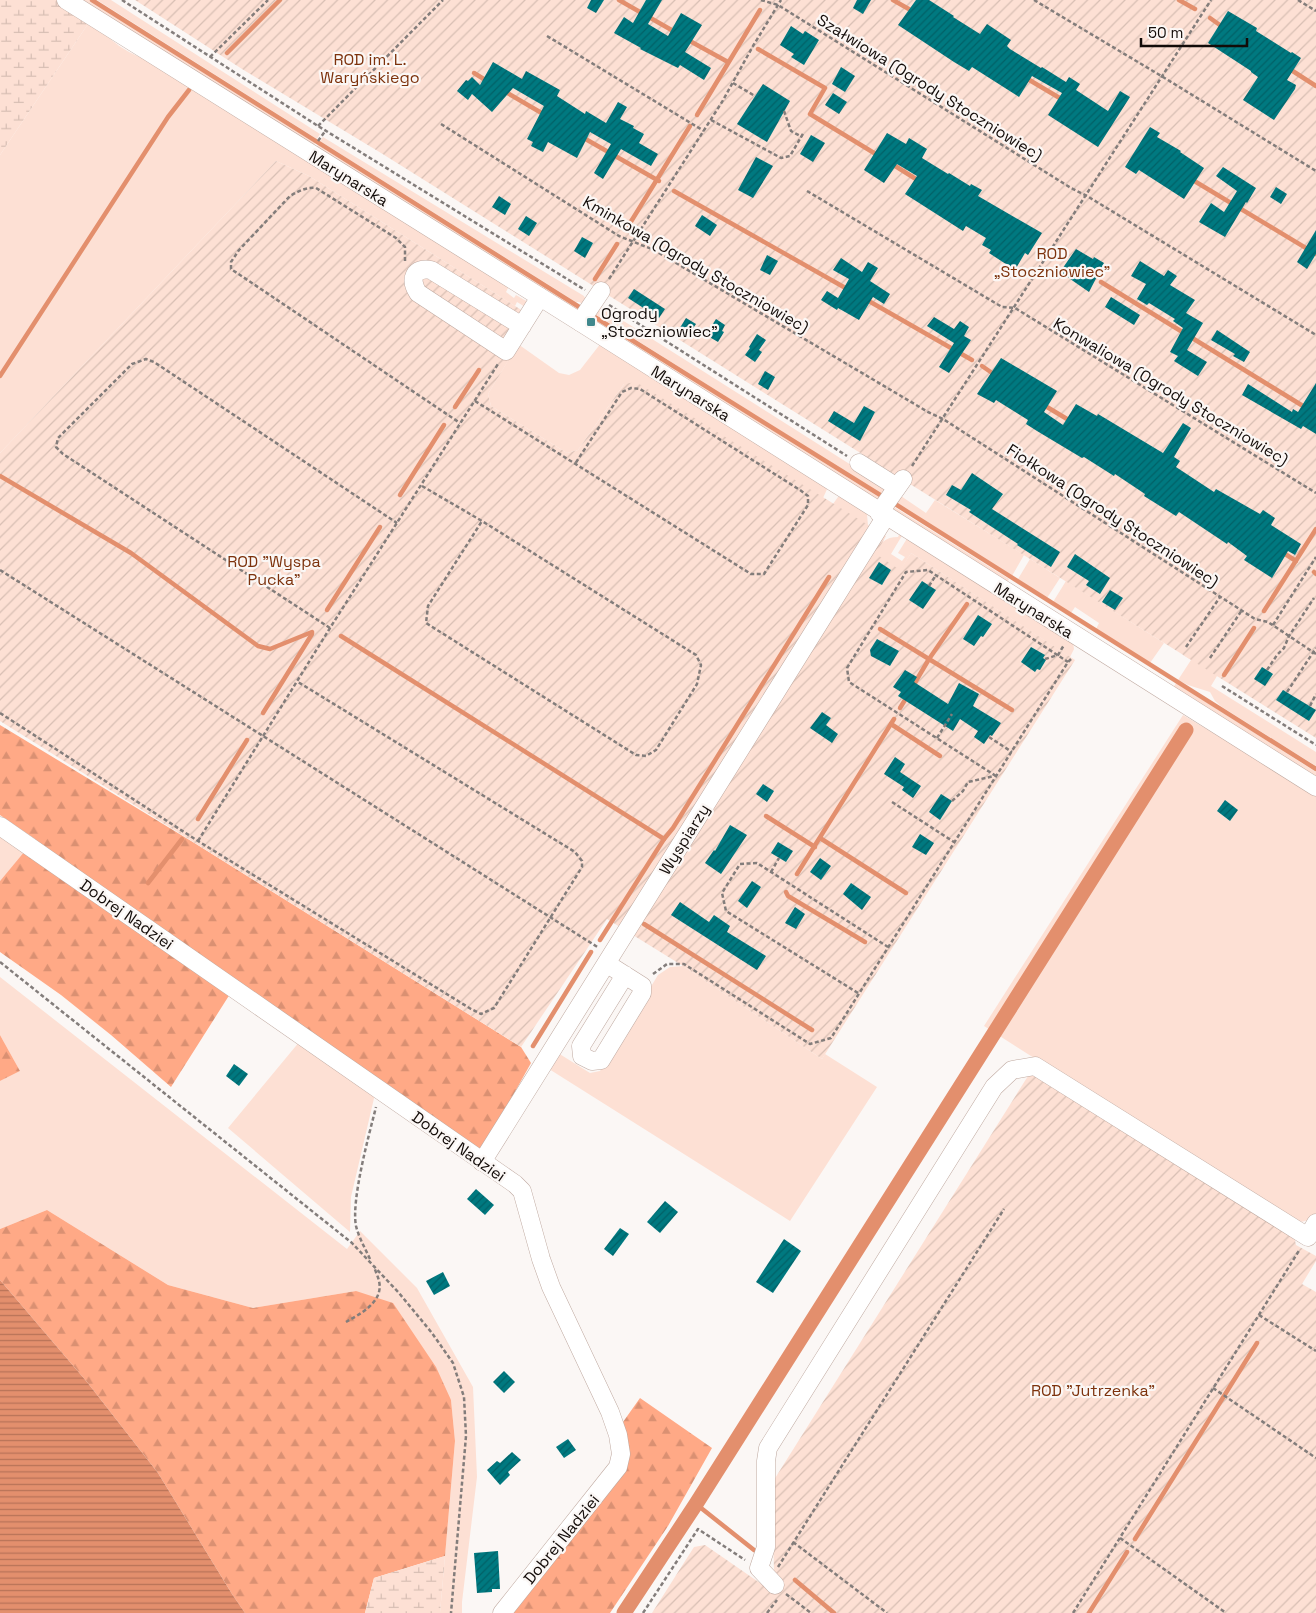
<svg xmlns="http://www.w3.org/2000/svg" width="1316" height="1613" font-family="'Space Grotesk',sans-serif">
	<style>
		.grass { fill: #fde0d4 }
		.forest { fill: url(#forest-firs) }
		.wetland { fill: url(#wetland-marsh) }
		.garden { fill: url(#garden-furrows) }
		.water { fill: url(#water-rules) }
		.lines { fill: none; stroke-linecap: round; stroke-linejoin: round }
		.stream { stroke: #e38f6d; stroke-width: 4.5 }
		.canal { stroke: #e38f6d; stroke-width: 15 }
		.building { fill: url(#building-hatch) }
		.minor-casing { stroke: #bfa9a0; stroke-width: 19 }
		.path { stroke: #837d7b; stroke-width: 2.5; stroke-dasharray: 4 2.5; stroke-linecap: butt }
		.minor { stroke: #fff; stroke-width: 18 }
		.poi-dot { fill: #40888d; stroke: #fbf7f5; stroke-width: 2 }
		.labels { text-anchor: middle; stroke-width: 4.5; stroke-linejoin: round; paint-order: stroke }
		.park-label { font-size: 16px; fill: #7d320c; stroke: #fbf7f5 }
		.street-label { font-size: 16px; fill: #120b08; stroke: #fbf7f5 }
		.poi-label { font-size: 16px; fill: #120b08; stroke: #fbf7f5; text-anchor: start }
	</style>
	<defs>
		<pattern id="forest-firs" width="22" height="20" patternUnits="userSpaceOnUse" patternTransform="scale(1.25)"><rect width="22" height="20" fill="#ffa986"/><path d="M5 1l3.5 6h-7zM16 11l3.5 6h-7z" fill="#da9072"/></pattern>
		<pattern id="wetland-marsh" width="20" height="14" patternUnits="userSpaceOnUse" patternTransform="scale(1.25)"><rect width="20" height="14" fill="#fde0d4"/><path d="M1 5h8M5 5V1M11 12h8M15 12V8" fill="none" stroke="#d8bfb4"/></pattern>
		<pattern id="garden-furrows" width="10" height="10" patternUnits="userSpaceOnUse" patternTransform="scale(1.25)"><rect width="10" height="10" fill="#fde0d4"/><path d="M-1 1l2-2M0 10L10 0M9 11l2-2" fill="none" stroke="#d8bfb4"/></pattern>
		<pattern id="water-rules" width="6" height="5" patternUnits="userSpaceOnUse" patternTransform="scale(1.25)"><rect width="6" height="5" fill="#e38f6d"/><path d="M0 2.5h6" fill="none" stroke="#b77358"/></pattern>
		<pattern id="building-hatch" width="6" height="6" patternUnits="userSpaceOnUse" patternTransform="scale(1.25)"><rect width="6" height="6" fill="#007980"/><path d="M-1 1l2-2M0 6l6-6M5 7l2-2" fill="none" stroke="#016167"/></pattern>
	</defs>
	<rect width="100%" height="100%" fill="#fbf7f5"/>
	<g class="grass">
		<path d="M77,0H89L315,143L312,147Z"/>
		<path d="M97,0H111L320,134L317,139Z"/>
		<path d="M90,21C113,41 123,53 154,62L509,286L506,292L514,298L516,295L528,302L527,308L517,302L515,306L309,176L276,161L0,453V155Z"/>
		<path d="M323,137L584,296L587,302L585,305L579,302H576L320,141Z"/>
		<path d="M318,145L581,310L578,315L315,149Z"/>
		<path d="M600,306L889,489L884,496L592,312Z"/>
		<path d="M589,315L882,499L878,505L586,320Z"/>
		<path d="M601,343L660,381L670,389L739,430L828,487L823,498L624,384L578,450L567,453L491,406L488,394L518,344L559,373L569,375L580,370Z"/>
		<path d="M898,494L926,513L935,500L1024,555L1012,576L893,501Z"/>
		<path d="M838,497H842L867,514L868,526L833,504Z"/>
		<path d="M891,505L1009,579L1006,585L887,511Z"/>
		<path d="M900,533L903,534L891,554L902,561L905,557L898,553L908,537L1073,642L1074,649L1070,657L911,553L900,571L873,553C881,543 885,537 898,537Z"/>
		<path d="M1030,559L1060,578L1047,598L1018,579Z"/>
		<path d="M1066,581L1164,643L1150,663L1096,629L1099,623L1075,607L1071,613L1053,602Z"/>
		<path d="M1218,600L1220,677L1217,676L1211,686L1316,752V766L1222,707L1215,701L1210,692L1188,685L1178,680L1191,660L1183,655Z"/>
		<path d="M1176,683L1316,772V780L1172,690Z"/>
		<path d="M1183,715L1316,794V1213C1310,1222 1300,1223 1290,1221L984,1026Z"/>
		<path d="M0,832L26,851L0,881Z"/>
		<path d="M683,966L822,1059L825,1054L877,1087L790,1221L549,1069L558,1053L590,1073L600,1071L658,975L670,967Z"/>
		<path d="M0,977L347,1249L360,1231L417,1288L473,1387L477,1477L462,1602V1613H440L455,1441L451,1400L356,1291L253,1308L168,1285L47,1210L0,1229V1081L20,1071L0,1035Z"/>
		<path d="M300,1041L375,1094L351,1197L350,1232L228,1128Z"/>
	</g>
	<g class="forest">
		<path d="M0,725L196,844L521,1047L531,1063L482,1151L230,994L171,1087L111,1035L61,995L0,952V881L35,839L0,815Z"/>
		<path d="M0,1035L20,1071L0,1081Z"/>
		<path d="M47,1210L168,1285L253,1308L356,1291L393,1303L436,1367L451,1400L455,1441L445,1556L374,1578L365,1613H245L232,1594L158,1473L87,1382L0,1280V1229Z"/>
		<path d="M640,1398L712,1448L668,1526L610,1613H509L629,1454L623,1422Z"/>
	</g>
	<g class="wetland">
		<path d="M0,0H57L90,21L0,155Z"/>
		<path d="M445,1556L440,1613H365L374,1578Z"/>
	</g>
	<g class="garden">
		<path d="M135,0H1316V738L381,153L242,69Z"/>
		<path d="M276,161L309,176L534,318L488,394L491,406L567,453L578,450L624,384L636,382L886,536L876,554L900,570L911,553L1075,660L822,1059L683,966L607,919L521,1047L0,721V453Z"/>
		<path d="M1037,1074L1294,1236L1296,1245L1316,1256V1261L1302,1284L1316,1292V1613H652L694,1547L705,1545L770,1590L778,1581L774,1572L772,1483L1028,1076Z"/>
	</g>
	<path class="water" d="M0,1280L87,1382L158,1473L232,1594L245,1613H0Z"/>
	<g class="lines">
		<g class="stream">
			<path d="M92,0L584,310"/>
			<path d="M619,0L675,32"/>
			<path d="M893,0L914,12"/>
			<path d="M1179,0L1195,9"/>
			<path d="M1210,18L1224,28"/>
			<path d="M688,40L728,62"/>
			<path d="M758,49L825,88L810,114L879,156"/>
			<path d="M227,53L280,0"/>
			<path d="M1288,68L1316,86"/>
			<path d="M474,73L487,81"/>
			<path d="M1026,78L1063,100"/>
			<path d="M504,91L545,115"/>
			<path d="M697,115L760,10"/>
			<path d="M582,137L659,181"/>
			<path d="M892,164L919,181"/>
			<path d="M1191,179L1316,254"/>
			<path d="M674,191L849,290"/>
			<path d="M627,228L690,126"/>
			<path d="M595,279L617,244"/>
			<path d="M1101,282L1316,414"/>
			<path d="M867,300L972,360"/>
			<path d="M590,314L885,498"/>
			<path d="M982,366L995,375"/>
			<path d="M0,376L168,117L189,90"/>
			<path d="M1042,404L1072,422"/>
			<path d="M455,407L479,370"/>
			<path d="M0,476L131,553L258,646L270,649L312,632"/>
			<path d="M400,495L444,425"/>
			<path d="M892,502L1316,769"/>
			<path d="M1282,552L1296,561"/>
			<path d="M1314,572L1316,574"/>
			<path d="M327,610L380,527"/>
			<path d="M1264,611L1316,529"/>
			<path d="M880,629L1012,710"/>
			<path d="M341,636L664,839"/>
			<path d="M1224,675L1254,628"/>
			<path d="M913,686L929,659L967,604"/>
			<path d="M900,708L908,695"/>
			<path d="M263,713L312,634"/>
			<path d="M891,724L940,756"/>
			<path d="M766,816L815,847"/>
			<path d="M198,819L247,740"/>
			<path d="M820,838L906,893"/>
			<path d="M797,874L894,719"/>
			<path d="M148,883L182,839"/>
			<path d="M786,892L788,896L865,942"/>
			<path d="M644,924L812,1030"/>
			<path d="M600,940L664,839L673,828L829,577"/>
			<path d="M533,1046L591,952"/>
			<path d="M696,1504L754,1550"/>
			<path d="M1135,1539L1257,1343"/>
			<path d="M795,1580L834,1613"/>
			<path d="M1089,1613L1127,1552"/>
		</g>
		<path class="canal" d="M624,1613L696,1504L1186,730"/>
	</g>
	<g class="building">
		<path d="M591,0H604L596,13L587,8Z"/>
		<path d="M646,0H662L648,24L668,36L681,13L702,25L685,52L711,68L704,80L680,65L678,68L640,49L641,48L614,33L624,17L633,23Z"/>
		<path d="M857,0H871L863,14L853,8Z"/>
		<path d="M916,0H929L954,16L953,17L980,34L987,24L1011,40L1007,46L1010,49L1041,68L1042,67L1066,82L1069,77L1080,84L1076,90L1108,111L1120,91L1130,97L1098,147L1048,115L1062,93L1032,76L1019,97L972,67L969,71L954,62L898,25Z"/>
		<path d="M1228,11L1257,28L1256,31L1291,53L1292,52L1301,58L1287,80L1296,85L1295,89L1274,120L1243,100L1258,77L1251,72V71L1208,43Z"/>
		<path d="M791,26L803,34L805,31L819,40L804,65L791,57L794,54L780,45Z"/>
		<path d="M493,62L522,79L526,71L560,90L557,96L585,114L586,111L606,123L618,102L627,107L620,119L634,126L633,128L644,134L639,143L658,154L651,166L621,149L603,179L594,173L611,144L590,132L577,158L548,142L543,152L531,146L533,142L527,139L544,106L513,88L492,112L472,94L468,100L457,91L466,80L468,81L472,77L480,85Z"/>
		<path d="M841,67L855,76L845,92L832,84Z"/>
		<path d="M763,84L790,101L767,142L737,124Z"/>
		<path d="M833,93L847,102L839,114L825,105Z"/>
		<path d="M1150,127L1160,133L1157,137L1181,151L1180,152L1204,168L1184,199L1139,170L1136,174L1125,167Z"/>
		<path d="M887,133L906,144L909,138L927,149L922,158L948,174L949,173L970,186L971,184L982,190L978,196L1042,233L1028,255L1025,253L1015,270L989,253L991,250L982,245L986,238L966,226L963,231L905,194L917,176L897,164L884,183L864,170Z"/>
		<path d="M811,135L825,143L813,162L800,154Z"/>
		<path d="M756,157L773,166L753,198L738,190Z"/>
		<path d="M1223,167L1256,188L1247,203L1246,202L1225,237L1199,222L1211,203L1224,212L1237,191L1216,176Z"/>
		<path d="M1276,187L1287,194L1281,204L1270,197Z"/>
		<path d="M499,196L511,204L505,215L492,207Z"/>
		<path d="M702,215L717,225L710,236L695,226Z"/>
		<path d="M526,216L537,223L529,236L518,229Z"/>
		<path d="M1316,230V254L1307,269L1297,262Z"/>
		<path d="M582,237L593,243L585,258L574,251Z"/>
		<path d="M1076,249L1093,259L1094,257L1104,263L1089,292L1060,272Z"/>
		<path d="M767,255L778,261L770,275L760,270Z"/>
		<path d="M841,258L862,272L868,262L878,268L870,281L890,294L884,304L873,297L859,320L838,308L837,310L821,300L827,291L838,298L849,279L833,270Z"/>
		<path d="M1140,261L1164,276L1168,270L1177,276L1170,285L1195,300L1186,313L1203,323L1187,350L1207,362L1198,376L1174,361L1178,356L1170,352L1183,328L1173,321L1175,319L1149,303L1147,305L1137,299L1146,284L1131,276Z"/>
		<path d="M634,289L665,309L659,318L628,298Z"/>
		<path d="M1111,297L1140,315L1134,325L1105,307Z"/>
		<path d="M934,317L954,329L960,321L969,327L964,336L971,340L949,373L939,367L954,343L927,326Z"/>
		<path d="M686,318L696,324L687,337L678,331Z"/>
		<path d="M716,319L725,325L722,331L724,332L718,342L706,335Z"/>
		<path d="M1217,330L1250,352L1244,362L1233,356L1235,354L1211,340Z"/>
		<path d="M757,334L766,340L759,350L762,352L755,362L745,355L750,348L749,347Z"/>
		<path d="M1001,358L1057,391L1044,412L1063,425L1076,404L1097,416L1098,414L1163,453L1183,423L1191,428L1174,457L1180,461L1176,467L1214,492L1216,489L1260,514L1263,510L1275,518L1271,525L1301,544L1295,555L1288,551L1272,578L1244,560L1247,556L1228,542L1227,544L1179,512L1176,516L1144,496L1145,494L1115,474L1114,476L1084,457L1082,458L1037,431L1026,424L1028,420L996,400L994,403L977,394Z"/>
		<path d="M765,371L775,377L768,390L758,384Z"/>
		<path d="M1316,383V434L1303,426L1301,429L1242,395L1248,384L1292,412L1293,409L1298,412Z"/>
		<path d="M864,406L875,412L860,441L828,421L834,411L854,423Z"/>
		<path d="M972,473L1003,494L992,509L1060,552L1051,567L1017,545L1018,544L969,512L971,510L946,495L952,485L961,490Z"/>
		<path d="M1075,554L1110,578L1100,594L1086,585L1089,581L1067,567Z"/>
		<path d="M879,562L891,570L882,585L869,578Z"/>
		<path d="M922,581L936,590L923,609L909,600Z"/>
		<path d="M1110,590L1123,598L1115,610L1102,602Z"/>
		<path d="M978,615L992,624L983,637L981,636L974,646L963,639Z"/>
		<path d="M877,639L899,651L890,666L871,656L870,650Z"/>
		<path d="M1031,647L1045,655L1043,658L1046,660L1040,670L1037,669L1035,672L1021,662Z"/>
		<path d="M1262,667L1273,674L1265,686L1254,679Z"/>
		<path d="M905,670L917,677L914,682L948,704L959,683L979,694L973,706L1001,723L992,736L990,735L984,744L974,737L978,731L960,719L953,731L898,696L901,692L893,687Z"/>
		<path d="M1283,690L1316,710L1309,721L1276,700Z"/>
		<path d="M822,712L831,718L826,725L838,734L832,743L810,728Z"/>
		<path d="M895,757L905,764L900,772L921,786L913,798L902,790L904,787L884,774Z"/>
		<path d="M763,784L774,791L767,802L756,794Z"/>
		<path d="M941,794L952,801L940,820L929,812Z"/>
		<path d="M1225,800L1238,810L1230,821L1217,811Z"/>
		<path d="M730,825L747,835L721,874L705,863L714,850L715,851Z"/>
		<path d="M920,834L934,843L926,855L912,847Z"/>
		<path d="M778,842L793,851L786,862L771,853Z"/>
		<path d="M820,858L831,866L821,880L810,872Z"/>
		<path d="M752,881L761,887L747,908L738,901Z"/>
		<path d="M851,883L871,897L862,910L843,894Z"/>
		<path d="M680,902L709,922L714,915L730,926L727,932L766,956L757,970L671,915Z"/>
		<path d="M795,907L805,914L796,929L785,923Z"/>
		<path d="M234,1064L248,1074L239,1086L226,1076Z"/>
		<path d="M476,1189L494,1205L485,1215L467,1199Z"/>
		<path d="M665,1201L678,1212L660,1233L647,1222Z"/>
		<path d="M620,1228L629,1234L613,1256L604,1249Z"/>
		<path d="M784,1239L801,1251L773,1293L756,1282Z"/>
		<path d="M443,1272L450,1286L434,1295L426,1281Z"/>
		<path d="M504,1371L515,1382L504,1393L493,1382Z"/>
		<path d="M568,1439L576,1450L564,1458L556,1447Z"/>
		<path d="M512,1452L521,1460L508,1472L510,1475L500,1485L487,1470L497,1461L500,1463Z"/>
		<path d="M498,1551L500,1589H492V1592L477,1593L474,1553Z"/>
	</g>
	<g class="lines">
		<g class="minor-casing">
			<g id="minor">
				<path d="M66,0L580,322L1316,787"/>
				<path d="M580,322L601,291"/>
				<path d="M522,326L431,270C414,267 409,279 418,293L506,351L540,297"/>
				<path d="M859,463L897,487"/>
				<path d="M879,513L903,479"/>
				<path d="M0,826L515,1184L522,1191L541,1259L551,1287L610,1412L618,1435L621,1454L618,1467L610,1477L502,1613"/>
				<path d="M612,967L642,986V993L601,1060L592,1061L582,1056L581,1046L625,975"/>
				<path d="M482,1162L886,516"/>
				<path d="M775,1585L759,1568L766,1547V1461L768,1448L994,1087L1012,1070L1035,1066L1308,1237L1316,1223"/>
			</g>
		</g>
		<g class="path">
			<path d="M122,0L318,126L585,290"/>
			<path d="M761,0L778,5L1071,188L1087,196L1316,335"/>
			<path d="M1034,0L1163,77L1316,171"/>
			<path d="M1298,0L1316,11"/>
			<path d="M547,36L704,131"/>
			<path d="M210,57L268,0"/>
			<path d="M733,83L755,96"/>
			<path d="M784,111L791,131L802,137"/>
			<path d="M711,120L781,158L790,156L804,132"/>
			<path d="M441,124L619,236L654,250L928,412L943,419L1255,619L1268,622L1316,654"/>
			<path d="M318,126L443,0"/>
			<path d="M318,141L326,130"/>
			<path d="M807,191L1002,307L1015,308L1316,493"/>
			<path d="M405,261V247L396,238L316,188C306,187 299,191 290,196L239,250L231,262V269L249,281L460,423"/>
			<path d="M609,279L722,102L753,46L781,0"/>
			<path d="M609,305L847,456"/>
			<path d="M475,401L751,574H764L808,505V496L800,490L640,389L631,388L622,392L575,464"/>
			<path d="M912,466L1211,0"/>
			<path d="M422,486L482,521L696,655L701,665L697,684L656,750L646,756L636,755L426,623L428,606L482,521"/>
			<path d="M0,570L599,948"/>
			<path d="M929,586L936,575"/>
			<path d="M1273,625L1316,557"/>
			<path d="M330,628L63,454L56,447L58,438L132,364L146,359L154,362L397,523"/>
			<path d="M1186,647L1220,597"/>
			<path d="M1210,658L1242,610"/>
			<path d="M1045,659L1058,655L1064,645"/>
			<path d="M1267,670L1277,655L1284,648L1289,636L1314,598"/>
			<path d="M1222,686L1316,745"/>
			<path d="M1287,692L1316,648"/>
			<path d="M1310,706L1316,694"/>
			<path d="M0,713L198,841L471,1009L481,1014L494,1008L582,867V861L575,852L298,682"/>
			<path d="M989,737L1012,752"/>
			<path d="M937,738L952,714"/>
			<path d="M996,776L849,682L847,668L906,572L928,570L1068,662"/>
			<path d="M952,801L963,791L968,782L994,776"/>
			<path d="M892,802L954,842"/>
			<path d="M198,841L330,628L498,364"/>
			<path d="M771,872L779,858"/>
			<path d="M0,962L352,1243L399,1293L432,1333L453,1363L464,1397L466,1436L451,1613"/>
			<path d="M653,974L667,964H684L810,1044L831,1038L1068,662L1072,658"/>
			<path d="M858,993L726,911L722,893L740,864L757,863L888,947"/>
			<path d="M370,1259C365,1248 359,1238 356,1226C351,1200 369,1135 376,1107"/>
			<path d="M1259,1315L1316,1351"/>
			<path d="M346,1322C360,1314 384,1302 379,1281C378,1276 375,1271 374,1266"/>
			<path d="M1213,1388L1316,1458"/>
			<path d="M1120,1538L1226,1613"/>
			<path d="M793,1542L887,1613"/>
			<path d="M778,1567L1004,1209"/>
			<path d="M786,1594L811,1613"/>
			<path d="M643,1613L698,1529L745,1560"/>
			<path d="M767,1613L777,1600"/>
			<path d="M1073,1613L1300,1249"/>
		</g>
		<use href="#minor" class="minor"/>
	</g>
	<rect class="poi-dot" x="586" y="317" width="10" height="10" rx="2.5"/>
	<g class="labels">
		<g class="park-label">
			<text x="370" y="65">ROD im. L.<tspan x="370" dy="18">Waryńskiego</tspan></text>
			<text x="1052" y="259">ROD<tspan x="1052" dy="18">„Stoczniowiec”</tspan></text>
			<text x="274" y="567">ROD "Wyspa<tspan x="274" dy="18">Pucka"</tspan></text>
			<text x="1093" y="1396">ROD "Jutrzenka"</text>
		</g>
		<g class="street-label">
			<text transform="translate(930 87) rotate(32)" y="6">Szałwiowa (Ogrody Stoczniowiec)</text>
			<text transform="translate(349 178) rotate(32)" y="6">Marynarska</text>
			<text transform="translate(696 264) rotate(30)" y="6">Kminkowa (Ogrody Stoczniowiec)</text>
			<text transform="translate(1171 391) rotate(31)" y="6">Konwaliowa (Ogrody Stoczniowiec)</text>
			<text transform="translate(691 393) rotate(32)" y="6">Marynarska</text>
			<text transform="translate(1113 515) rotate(33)" y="6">Fiołkowa (Ogrody Stoczniowiec)</text>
			<text transform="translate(1034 610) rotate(32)" y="6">Marynarska</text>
			<text transform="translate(684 839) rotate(-58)" y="6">Wyspiarzy</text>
			<text transform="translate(127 914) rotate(35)" y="6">Dobrej Nadziei</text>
			<text transform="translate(459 1146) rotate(35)" y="6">Dobrej Nadziei</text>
			<text transform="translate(561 1539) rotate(-51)" y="6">Dobrej Nadziei</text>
		</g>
		<g class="poi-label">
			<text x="601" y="319">Ogrody<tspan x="601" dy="18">„Stoczniowiec”</tspan></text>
		</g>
	</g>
	<path d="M1141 38v8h106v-8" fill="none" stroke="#120b08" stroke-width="2.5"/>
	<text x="1148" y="38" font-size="15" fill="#120b08" stroke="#fbf7f5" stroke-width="4" paint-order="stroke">50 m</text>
</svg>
